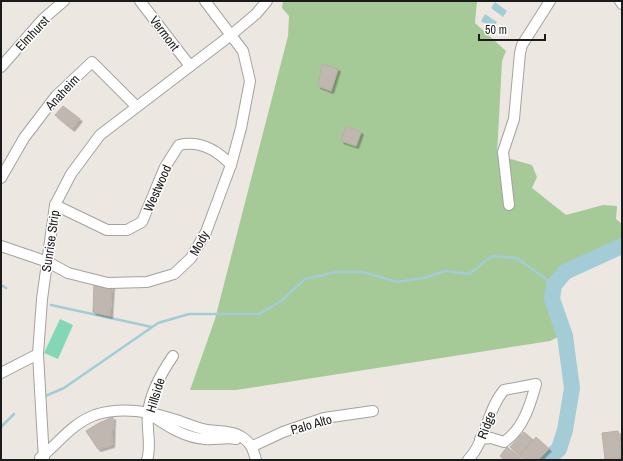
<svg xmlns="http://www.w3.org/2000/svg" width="623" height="461" font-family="'Archivo Narrow',sans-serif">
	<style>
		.forest { fill: #a6c998 }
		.pitch { fill: #83d7b6 }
		.water { fill: #a3ccd7 }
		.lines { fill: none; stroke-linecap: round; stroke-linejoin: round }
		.stream { stroke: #a3ccd7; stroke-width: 2.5 }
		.river { stroke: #a3ccd7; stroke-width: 16 }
		.building { fill: #c0b7b1; stroke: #bcaea4; filter: url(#shadow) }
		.minor-casing { stroke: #a2a2a2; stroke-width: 12 }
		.minor { stroke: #fff; stroke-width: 10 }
		.labels { text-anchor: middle; stroke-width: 3; stroke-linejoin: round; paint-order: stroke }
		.street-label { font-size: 13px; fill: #1b1b1b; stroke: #fff }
	</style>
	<defs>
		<filter id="shadow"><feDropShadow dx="2.5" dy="2.5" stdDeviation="0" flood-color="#0004"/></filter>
	</defs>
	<rect width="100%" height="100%" fill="#ece8e1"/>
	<path class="forest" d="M283,1H477L475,23L506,51L502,61L497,155L532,165L537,177L532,188L566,215L603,205L617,206L616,219L622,224V246C599,256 550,270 552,300C553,312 556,325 558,337L550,341L236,390H190L215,319L288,36L289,16L282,8Z"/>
	<path class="pitch" d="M60,319L73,325L58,359L44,353Z"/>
	<g class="water">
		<path d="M495,2L507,11L503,17L491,8Z"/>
		<path d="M485,14L497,22L493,29L481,21Z"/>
	</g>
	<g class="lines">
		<g class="stream">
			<path d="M1,285L6,288"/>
			<path d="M51,305L152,327"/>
			<path d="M43,397L64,388L158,323L189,314H259L281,301L305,279L336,272H363L397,282L424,278L445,271L469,274L492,256L517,258L554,285"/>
			<path d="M1,427L14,414"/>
		</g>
		<path class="river" d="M547,460L559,449L565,430L572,388L565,336L552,299L554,285L565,272L622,246"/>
	</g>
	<g class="building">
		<path d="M322,64L338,69L331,91L318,86Z"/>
		<path d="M63,106L80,119L72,129L55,115Z"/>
		<path d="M346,126L361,132L356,146L341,141Z"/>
		<path d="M94,282L112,285L110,316L93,312Z"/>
		<path d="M113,417L112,445L98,449L86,431L99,423Z"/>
		<path d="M618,431L622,457L605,459L602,433Z"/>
		<path d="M524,432L533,440L519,455L510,447Z"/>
		<path d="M536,437L549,449L538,460H525L520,455Z"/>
		<path d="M507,447L523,460H505L500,456Z"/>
	</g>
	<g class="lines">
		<g class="minor-casing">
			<g id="minor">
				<path d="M140,1L190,66"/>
				<path d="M620,1L622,4"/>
				<path d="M1,67L43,19L64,1"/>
				<path d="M1,178L24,138L56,96L92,62L136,106"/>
				<path d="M55,205L107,230H127L142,222L165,167L179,145C200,140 217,150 231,165"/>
				<path d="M509,205L503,152L514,119L520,53L522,45L550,1"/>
				<path d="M1,246L48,262L68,273L108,283L147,282L174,274L191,258L206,232L231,165L241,128L250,81L243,51L205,1"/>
				<path d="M1,373L38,354"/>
				<path d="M154,417C169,427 186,438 205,439C215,440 226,437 236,439"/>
				<path d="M253,446L283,432L324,418L373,411"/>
				<path d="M40,458C59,443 71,424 95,415C120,407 148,411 173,419C184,422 195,428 207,430C218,432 230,430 240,436C251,442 253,449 256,460"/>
				<path d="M44,460L38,354L42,299L55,205L71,174L100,135L231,35L256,14L267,1"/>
				<path d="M147,460C152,445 146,429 148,413C150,394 162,372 173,356"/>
				<path d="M468,460C486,441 487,410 504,390L536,384C530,406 523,429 504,442L491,438L480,439"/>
			</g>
		</g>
		<use href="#minor" class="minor"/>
	</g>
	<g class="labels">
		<g class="street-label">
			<text transform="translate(32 33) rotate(-47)" y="5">Elmhurst</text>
			<text transform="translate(165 33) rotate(53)" y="5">Vermont</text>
			<text transform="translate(62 92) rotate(-47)" y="5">Anaheim</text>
			<text transform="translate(157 188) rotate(-66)" y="5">Westwood</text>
			<text transform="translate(50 241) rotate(-82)" y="5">Sunrise Strip</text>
			<text transform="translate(199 243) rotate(-61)" y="5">Mody</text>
			<text transform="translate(155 395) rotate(-73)" y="5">Hillside</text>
			<text transform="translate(311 424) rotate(-16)" y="5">Palo Alto</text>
			<text transform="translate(486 425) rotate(-69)" y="5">Ridge</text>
		</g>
	</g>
	<rect width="623" height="461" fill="none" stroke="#1b1b1b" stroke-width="4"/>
	<path d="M479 34v6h66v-6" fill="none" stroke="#1b1b1b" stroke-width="2"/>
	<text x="485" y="34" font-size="12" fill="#1b1b1b" stroke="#ffffff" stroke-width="3" paint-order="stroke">50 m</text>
</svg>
